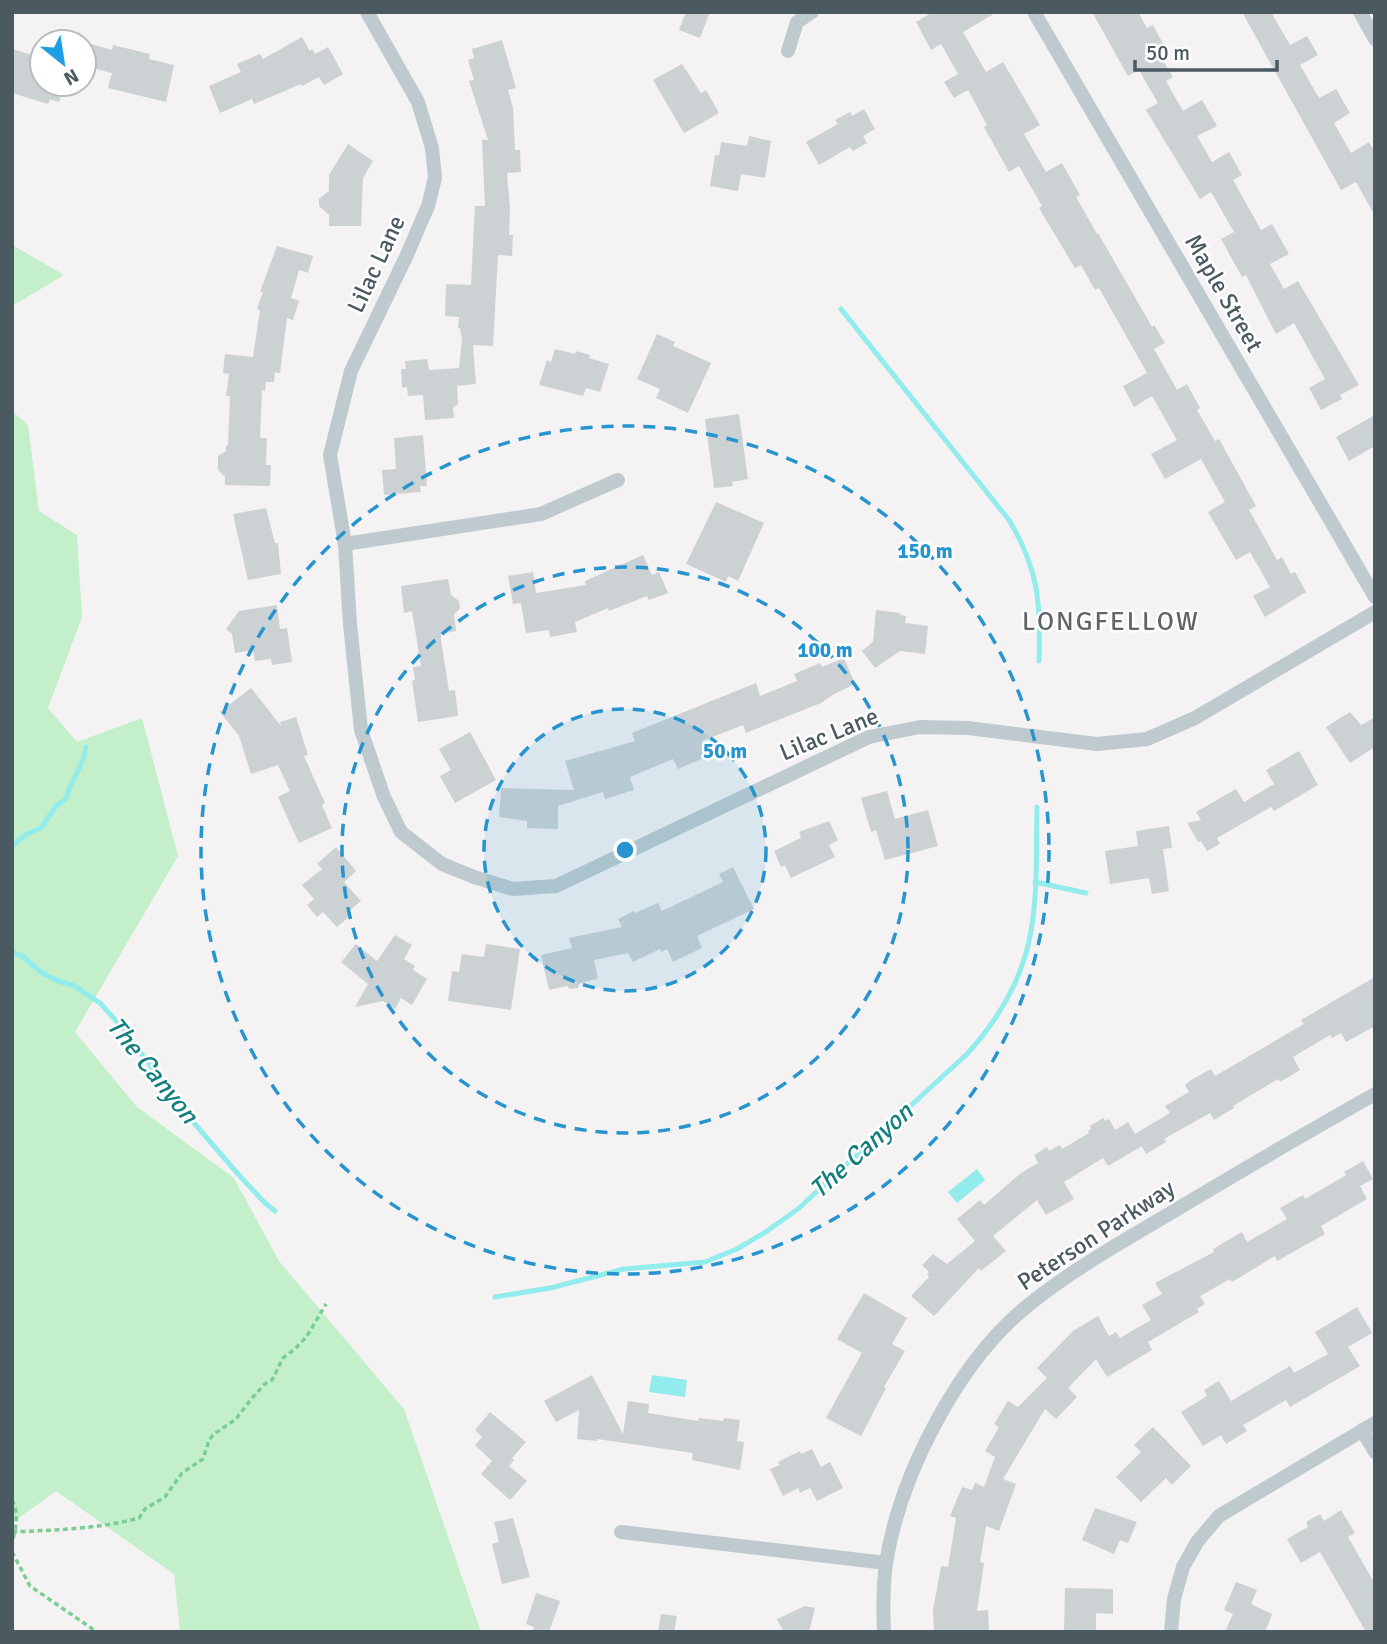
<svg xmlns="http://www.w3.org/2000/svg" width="1387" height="1644" font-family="Signika,sans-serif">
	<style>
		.green { fill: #c3f0cb }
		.water { fill: #91eceb }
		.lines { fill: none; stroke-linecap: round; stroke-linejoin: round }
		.stream { stroke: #91eceb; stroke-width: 5 }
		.building { fill: #ccd1d4 }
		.path { stroke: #7bce93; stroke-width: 3.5; stroke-dasharray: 5 3.5; stroke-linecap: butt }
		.street { stroke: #becace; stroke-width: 14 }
		.ring { fill: none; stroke: #2594cf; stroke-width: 3.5; stroke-dasharray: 12 9 }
		.labels { text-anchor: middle; stroke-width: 5; stroke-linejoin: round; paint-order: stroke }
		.street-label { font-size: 24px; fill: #4a5a60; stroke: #fff }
		.neighbourhood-label { font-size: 26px; letter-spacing: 2px; fill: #5f6467; stroke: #fff }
		.water-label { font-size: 26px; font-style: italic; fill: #107f7e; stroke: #fff }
		.centre { fill: #2594cf; stroke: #fff; stroke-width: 3.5 }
		.ring-label { font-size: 21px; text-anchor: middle; font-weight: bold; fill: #2594cf; stroke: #fff; stroke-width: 5; stroke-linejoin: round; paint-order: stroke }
	</style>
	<rect width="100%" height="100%" fill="#f4f2f3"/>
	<g class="green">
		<path d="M12,245L64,275L12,306Z"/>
		<path d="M12,411L28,425L39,511L77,535L82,617L48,708L77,742L142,718L178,856L75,1032L137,1107L234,1178L279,1261L404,1409L481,1632H180L174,1574L56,1491L12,1523Z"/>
	</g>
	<g class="water">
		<path d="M977,1169L985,1180L957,1203L948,1192Z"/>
		<path d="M652,1375L687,1380L685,1397L649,1392Z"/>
	</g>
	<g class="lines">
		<g class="stream">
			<path d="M841,309L1009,520C1039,570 1041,604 1039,661"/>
			<path d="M12,846L27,834L41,828L56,806L66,799C70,780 84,766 86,747"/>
			<path d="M1035,882L1086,893"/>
			<path d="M12,952L22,956L42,973L58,981L73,985L100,1003L120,1025L188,1116L238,1174L264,1202L275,1211"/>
			<path d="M495,1297L550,1288L624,1269L705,1262L737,1249L767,1231L798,1209L967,1054C998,1020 1023,978 1031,931C1038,891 1036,848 1037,807"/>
		</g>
	</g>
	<g class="building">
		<path d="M686,12H710L700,38L679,30Z"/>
		<path d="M933,12H997L963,32L986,72L1003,62L1040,125L1024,134L1046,172L1062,163L1080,195L1076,197L1097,234L1098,233L1152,327L1154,325L1165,343L1154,349L1177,390L1187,384L1200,408L1197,410L1215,441L1219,439L1256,506L1249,510L1277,560L1282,557L1291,574L1295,572L1306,592L1265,617L1253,596L1270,587L1250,552L1236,560L1208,512L1225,502L1201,459L1165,479L1151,454L1177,440L1152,396L1134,407L1123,386L1147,373L1099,288L1095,290L1081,265L1075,268L1039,208L1042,206L1019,166L1009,172L984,127L987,125L968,90L954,98L944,82L958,74L941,44L931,50L916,22Z"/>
		<path d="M1092,12H1138L1147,28L1153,25L1168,53L1161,57L1173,77L1166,81L1183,111L1202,100L1217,126L1197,136L1212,162L1229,152L1242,175L1233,180L1261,230L1272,224L1289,254L1270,264L1284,289L1298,281L1359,385L1340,395L1342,399L1321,410L1309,388L1325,379L1294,323L1276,334L1246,275L1242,277L1221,239L1234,232L1211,192L1200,199L1146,110L1158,103L1139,70L1128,76Z"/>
		<path d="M1242,12H1271L1290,45L1307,36L1318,55L1300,65L1319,98L1336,89L1350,113L1334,123L1351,153L1369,142L1375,153V216L1356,182L1341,190Z"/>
		<path d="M302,37L310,51L312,49L315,54L328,47L343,74L324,85L319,77L302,86L301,84L254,104L252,99L220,113L209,86L241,72L237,64L260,54L263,59Z"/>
		<path d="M502,40L516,88L508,90L513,108L515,150H520L521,172L507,173L510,208L509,235H513L512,256L498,255L493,346L473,345L476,384L457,386L458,404L453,408L454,418L425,420L423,395L408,396L407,387L402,388L401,369H406L405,361L427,359L429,370L459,368L462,340L460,328H458L459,317L445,316L446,284L471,285L475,206H485L482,140H488L469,81L474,80L468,60L474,58L472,49Z"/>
		<path d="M84,42L112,50L113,45L150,54L149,59L174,65L166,102L108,88L112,73L84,66Z"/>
		<path d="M12,49L42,58V84H65L59,102L50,99L48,104L12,93Z"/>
		<path d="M682,64L701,93L706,90L719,113L684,133L653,80Z"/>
		<path d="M864,109L875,129L863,136L867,143L853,151L850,147L819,165L806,142L838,124L835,120L850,112L852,116Z"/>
		<path d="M749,136L771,141L765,178L741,174L738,191L710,186L715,155L719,156L721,142L747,146Z"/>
		<path d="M348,144L373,161L363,178L361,226H329V215L319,206V199L329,191V175Z"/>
		<path d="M277,246L313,256L308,273L299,270L291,298L299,301L293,320L287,318L280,373L275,372L274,382H266L265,391L262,390L260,438H267L266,465H271L270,486L225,485V477L218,470V456L226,451V445H228L230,396H226L229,374L223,373L225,354L253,357L260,310L257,309L263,292H260Z"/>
		<path d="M657,334L675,342L673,346L711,363L688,413L656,398L660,389L637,379Z"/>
		<path d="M555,349L575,354L576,351L590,355L589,358L609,364L600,392L586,388L583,396L539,385L547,360L551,362Z"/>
		<path d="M739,414L748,479L732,482L733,486L714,488L705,419Z"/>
		<path d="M1375,415V446L1349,461L1336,437Z"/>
		<path d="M423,435L427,486H420L421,492L384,495L382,470L396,469L394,438Z"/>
		<path d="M716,502L764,523L738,581L728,576L726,582L686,564Z"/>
		<path d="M266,508L275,543H278L281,574L248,580L233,514Z"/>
		<path d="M643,555L652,575L659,572L668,593L649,600L647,596L609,611L608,608L575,622L577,632L550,637L549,630L526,633L521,603L513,604L508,576L533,572L536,593L586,585L585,581Z"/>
		<path d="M448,579L451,595L459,601L460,608L454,615L456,631L441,634V640L449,691L455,690L458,716L418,722L412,681L415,680L413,667L421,666L412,611L404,613L401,586Z"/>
		<path d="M277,605L280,629L287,628L292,662L272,665L271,659L255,661L253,650L235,653L232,634L226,629L239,611Z"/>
		<path d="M876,610L901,613L900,615L906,616L905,623L928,626L925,654L900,651L875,668L862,651L873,642Z"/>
		<path d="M844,658L855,684L834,694L821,703L746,733L743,725L702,741L708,756L678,769L673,759L630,777L634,790L605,799L603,792L558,806V829L527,828V821L499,817L501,788L574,790L565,761L635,741L632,733L756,683L760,696L797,681L794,674L820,663L822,667Z"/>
		<path d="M251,688L281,726L280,722L296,717L308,755L304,756L325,803L322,805L332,828L299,843L278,797L290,791L278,765L251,774L239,736L220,712Z"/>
		<path d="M1350,712L1361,725L1375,717V747L1350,763L1326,727Z"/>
		<path d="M470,732L496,780L455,803L440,776L451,770L439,749Z"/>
		<path d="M1299,751L1318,785L1274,811L1271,807L1217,838L1220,844L1207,851L1201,841L1198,842L1187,823L1201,820L1196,812L1236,789L1244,802L1274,784L1266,770Z"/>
		<path d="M887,791L895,819L928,810L938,846L885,860L876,830L871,832L861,798Z"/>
		<path d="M829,821L838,840L829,845L835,857L791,878L785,865L781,867L774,851L801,838L799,832Z"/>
		<path d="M1169,826L1172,848L1163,849L1169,891L1152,894L1149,878L1110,884L1105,851L1138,846L1136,831Z"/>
		<path d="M336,847L356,871L344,882L361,901L348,912L351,915L337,927L323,912L317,917L307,905L314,899L302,885L322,869L317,864Z"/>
		<path d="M733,867L754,909L697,936L702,948L673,962L667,949L661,952L660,949L633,962L628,953L594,960L598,979L580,983L578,988L570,989L567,986L549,990L541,955L572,948L569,938L622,927L618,919L634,911L635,913L658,903L662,911L723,882L719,874Z"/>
		<path d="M395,935L412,945L404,959L415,966L413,970L427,979L412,1005L401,998L395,1009L383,1001L355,1007L368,984L341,962L356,944L377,961Z"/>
		<path d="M486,944L520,949L511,1010L448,1001L452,971L459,972L462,954L484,957Z"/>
		<path d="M1375,977V1026L1346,1042L1341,1033L1332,1038L1330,1035L1293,1057L1300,1070L1280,1082L1278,1079L1233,1106L1234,1108L1214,1120L1210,1113L1164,1139L1166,1142L1146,1154L1142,1146L1108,1166L1103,1158L1064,1182L1074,1199L1046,1215L1037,1200L993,1236L1006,1251L981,1271L979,1268L934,1316L911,1296L929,1277L927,1274L929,1272L922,1265L933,1254L947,1264L975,1241L957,1219L980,1200L984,1205L1021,1173L1038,1163L1034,1155L1047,1147L1049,1151L1060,1145L1062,1149L1089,1133L1088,1131L1091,1129L1090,1126L1103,1118L1105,1121L1109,1119L1115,1130L1128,1122L1135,1134L1170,1113L1165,1106L1189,1092L1185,1085L1191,1080L1211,1069L1215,1076L1304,1024L1301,1020Z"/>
		<path d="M1363,1161L1373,1179L1360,1186L1367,1199L1321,1226L1325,1234L1277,1261L1275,1256L1232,1282L1230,1279L1200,1296L1205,1304L1197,1309L1199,1312L1148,1342L1152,1350L1107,1377L1096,1359L1068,1388L1077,1397L1056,1419L1045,1409L1003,1479L1016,1484L999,1531L986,1526L980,1562L984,1563L977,1611L988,1610L989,1632H934L933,1610L941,1566L948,1567L956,1518L950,1516L962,1487L972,1490L975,1483L984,1487L995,1457L985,1451L999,1427L994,1424L1008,1401L1018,1407L1047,1378L1037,1368L1073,1331L1098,1316L1109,1336L1116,1332L1120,1338L1151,1320L1142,1305L1162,1294L1155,1283L1214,1252L1213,1249L1242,1232L1247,1242L1287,1219L1280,1208L1303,1195L1305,1199L1346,1175L1344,1172Z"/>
		<path d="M864,1293L907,1318L892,1344L905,1351L884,1387L886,1388L861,1436L826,1418L862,1353L837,1339Z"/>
		<path d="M1357,1307L1372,1333L1348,1347L1360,1366L1290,1407L1286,1400L1243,1425L1247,1431L1226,1444L1221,1435L1203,1446L1181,1412L1207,1396L1204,1390L1219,1381L1231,1401L1290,1366L1294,1373L1328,1354L1315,1332Z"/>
		<path d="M592,1375L623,1434L628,1401L649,1404L648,1413L698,1421L699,1418L723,1421L724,1418L740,1420L737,1441L744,1442L740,1470L692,1460L693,1453L597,1439V1441L577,1439L579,1410L556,1422L544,1401Z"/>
		<path d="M490,1412L526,1442L512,1458L514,1460L509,1466L527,1481L510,1500L481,1474L492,1461L475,1445L482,1437L475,1430Z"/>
		<path d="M1153,1427L1191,1466L1172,1485L1166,1478L1141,1502L1116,1477L1141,1452L1134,1445Z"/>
		<path d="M812,1449L821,1467L830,1462L843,1488L817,1501L810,1488L800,1493L798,1488L783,1496L770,1469L780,1465L778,1462L800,1451L801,1454Z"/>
		<path d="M1095,1508L1137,1522L1128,1543L1120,1540L1114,1554L1082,1540Z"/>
		<path d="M1341,1510L1355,1533L1348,1537L1375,1584V1632H1366L1320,1552L1301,1563L1287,1539L1308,1527L1306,1522L1320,1514L1324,1521Z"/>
		<path d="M513,1518L530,1577L502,1584L492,1544L499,1542L494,1522Z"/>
		<path d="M1236,1582L1257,1590L1251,1604L1272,1614L1265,1632H1225L1233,1614L1224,1610Z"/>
		<path d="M1065,1588L1113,1589V1614L1096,1613V1631L1064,1632Z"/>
		<path d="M536,1593L560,1601L549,1632H533L534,1627L526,1624Z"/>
		<path d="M805,1606L815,1608L809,1632H784L777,1619Z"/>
		<path d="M661,1614L677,1616L674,1632H658Z"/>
	</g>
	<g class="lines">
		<g class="path">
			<path d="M12,1500C20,1514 15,1529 12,1544"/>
			<path d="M12,1532C55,1530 98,1529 139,1518L145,1509L165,1497L182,1473L203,1459L209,1440L214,1434L236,1419L252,1398L265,1384L272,1380L283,1358L295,1349L307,1336L326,1304"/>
			<path d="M12,1552L30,1586L97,1632"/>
		</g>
		<g class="street">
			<path d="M367,12L418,102L432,148L435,178L428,206L406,257L351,371L330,455L345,544L350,624L361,730L384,797L401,832L442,864L474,877L513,889L556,886L869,737L920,727L968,728L1097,744L1147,739L1195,718L1375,612"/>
			<path d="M1034,12L1375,597"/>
			<path d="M1360,12L1375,39"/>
			<path d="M788,51L797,22L812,12"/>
			<path d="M345,544L541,514L618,480"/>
			<path d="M1362,1430L1375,1452"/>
			<path d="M621,1532L886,1563"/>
			<path d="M884,1632C883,1609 883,1586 886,1563C900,1475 957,1364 1026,1307C1070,1271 1120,1243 1169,1214C1237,1173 1306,1133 1375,1094"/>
			<path d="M1171,1632L1174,1599L1183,1567L1197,1542L1219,1516L1375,1423"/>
		</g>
	</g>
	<circle cx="625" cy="850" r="141" fill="#2594cf" fill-opacity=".12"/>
	<g class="ring">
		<circle cx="625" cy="850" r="141"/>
		<circle cx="625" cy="850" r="283"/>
		<circle cx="625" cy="850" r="424"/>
	</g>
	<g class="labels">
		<g class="street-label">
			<text transform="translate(376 264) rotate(-65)" y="8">Lilac Lane</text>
			<text transform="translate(1224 293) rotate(60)" y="8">Maple Street</text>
			<text transform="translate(829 734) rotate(-22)" y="8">Lilac Lane</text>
			<text transform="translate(1096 1235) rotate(-33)" y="8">Peterson Parkway</text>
		</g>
		<g class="neighbourhood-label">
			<text x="1111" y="630">LONGFELLOW</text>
		</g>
		<g class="water-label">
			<text transform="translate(153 1070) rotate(51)" y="9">The Canyon</text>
			<text transform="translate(861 1150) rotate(-42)" y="9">The Canyon</text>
		</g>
	</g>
	<circle cx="625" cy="850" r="10" class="centre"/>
	<g class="ring-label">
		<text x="925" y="558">150 m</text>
		<text x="825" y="657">100 m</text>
		<text x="725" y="758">50 m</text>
	</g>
	<rect width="1387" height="1644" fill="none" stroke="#4a5a60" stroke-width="28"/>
	<g transform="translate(63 63) rotate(150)"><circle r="33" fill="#ffffff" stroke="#b7bdbf" stroke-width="2"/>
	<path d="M0-5L12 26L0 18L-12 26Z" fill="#1e9ee3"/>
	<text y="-10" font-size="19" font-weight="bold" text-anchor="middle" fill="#4a5a60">N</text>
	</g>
	<path d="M1135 60v10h142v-10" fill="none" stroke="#4a5a60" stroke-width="3.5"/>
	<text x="1146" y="60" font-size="21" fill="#4a5a60" stroke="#ffffff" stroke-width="5" paint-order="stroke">50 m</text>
</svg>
